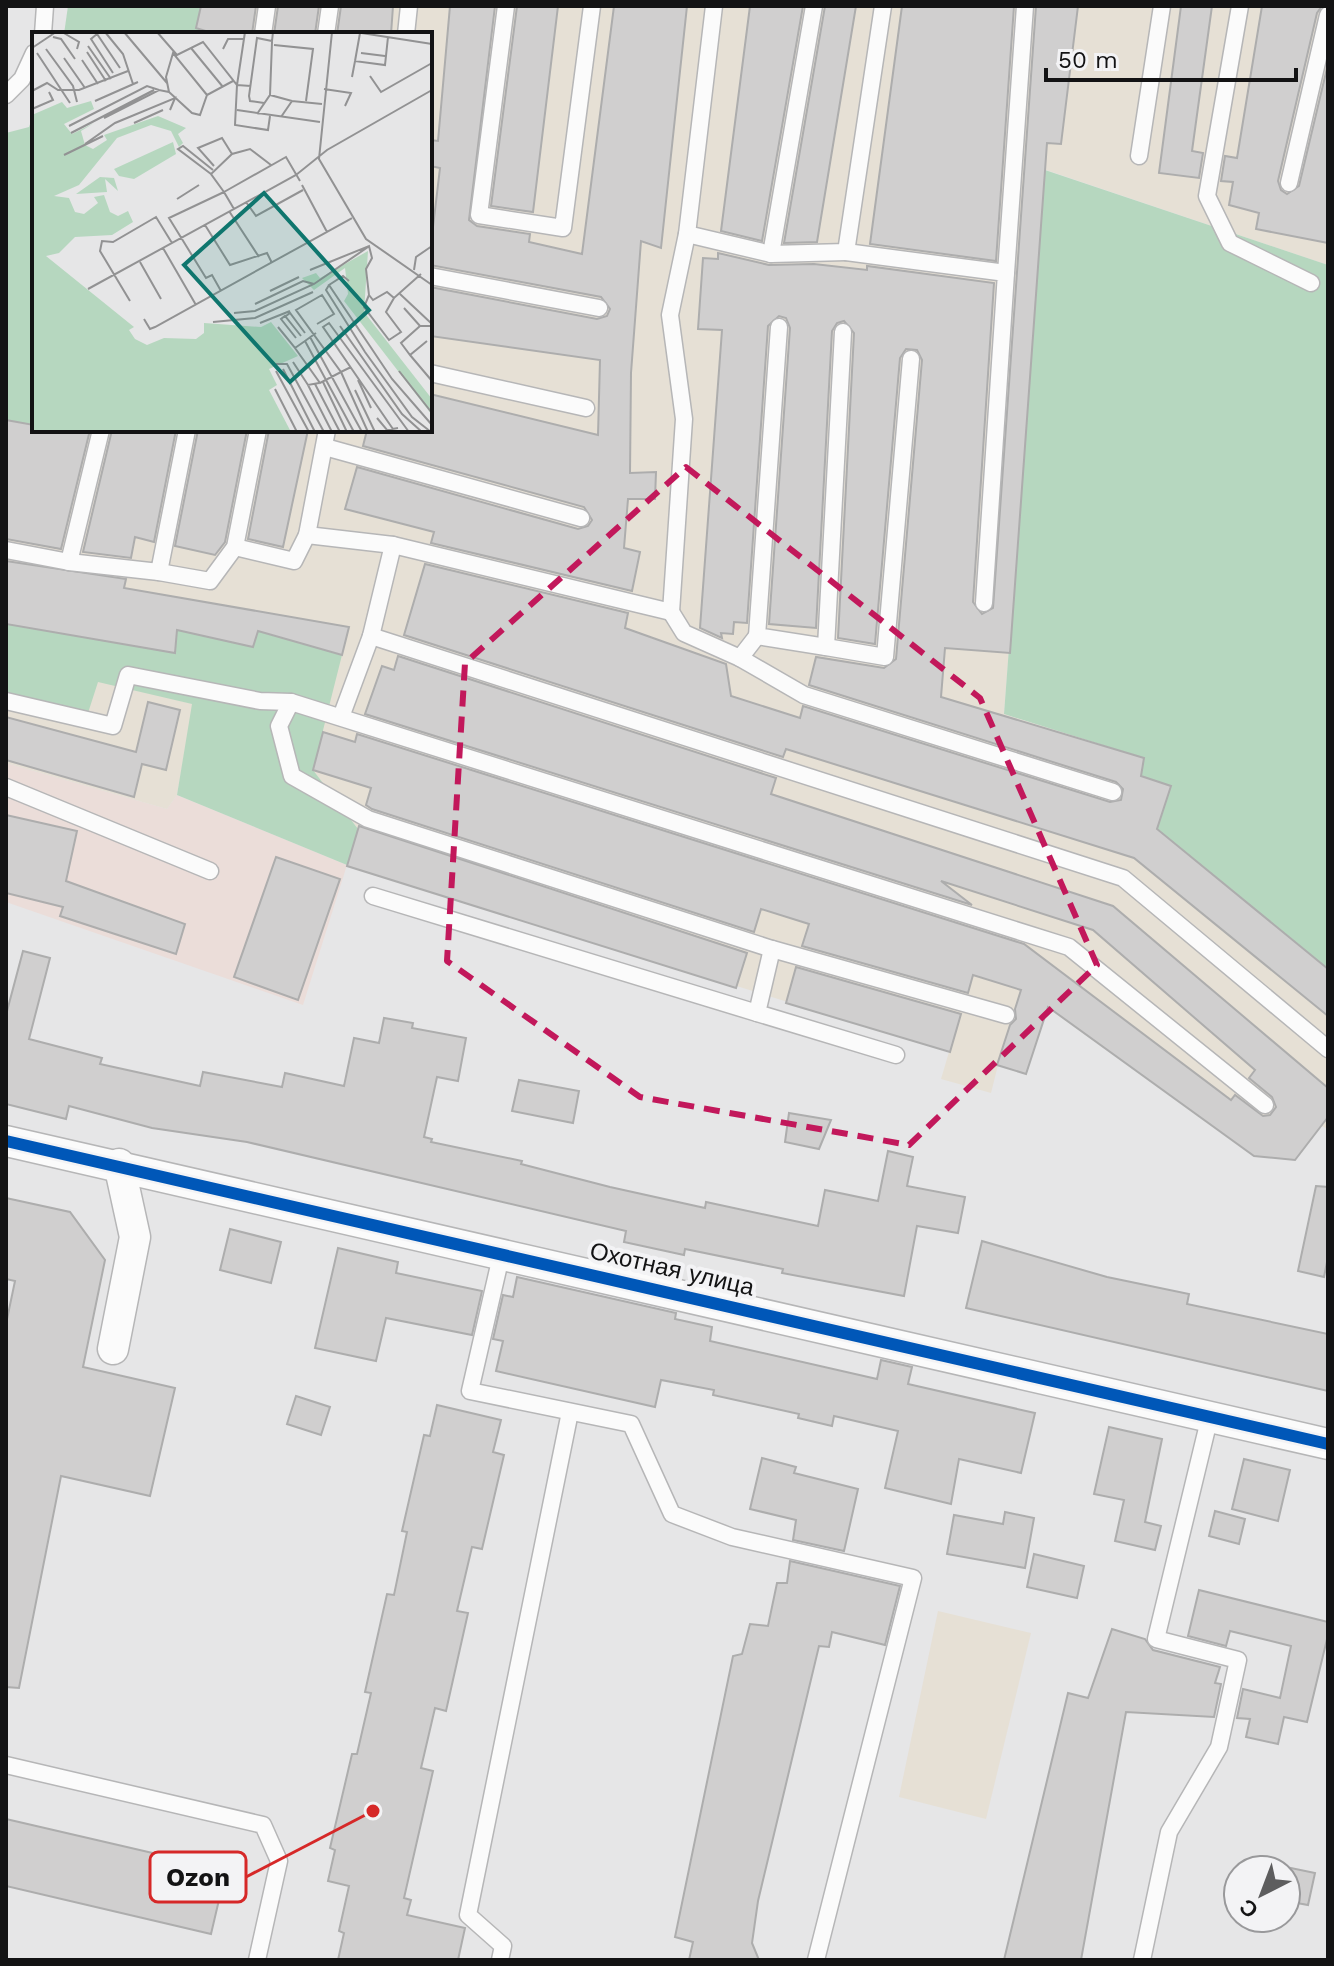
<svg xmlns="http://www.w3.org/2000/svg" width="1334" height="1966" font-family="'Work Sans',sans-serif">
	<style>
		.commercial { fill: #ebddd9 }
		.industrial { fill: #e6e0d5 }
		.green { fill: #b6d7bf }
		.building { fill: #d0cfcf; stroke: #adadad; stroke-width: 2 }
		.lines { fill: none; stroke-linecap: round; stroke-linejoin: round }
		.service-casing { stroke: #b6b6b7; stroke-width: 19 }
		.minor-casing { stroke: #b6b6b7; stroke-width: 33 }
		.service { stroke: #fbfbfb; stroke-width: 16 }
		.minor { stroke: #fbfbfb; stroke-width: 30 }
		.cycleway-casing { stroke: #f3f3f5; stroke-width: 17 }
		.cycleway { stroke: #0057b8; stroke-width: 12 }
		.marked { fill: none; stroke: #c2185b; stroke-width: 6; stroke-dasharray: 16 10; stroke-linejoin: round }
		.labels { text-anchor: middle; stroke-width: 8; stroke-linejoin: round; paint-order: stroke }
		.street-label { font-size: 24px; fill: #131314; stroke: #f3f3f5 }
		.inset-road { fill: none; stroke: #929293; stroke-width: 2 }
		.view { fill: #0f766e; fill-opacity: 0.15; stroke: #0f766e; stroke-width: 4 }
		.inset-edge { fill: none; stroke: #131314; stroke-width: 4 }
		.leader { fill: none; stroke: #d62828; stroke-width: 3 }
		.callout-dot { fill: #d62828; stroke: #f3f3f5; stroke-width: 3 }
		.callout { fill: #f3f3f5; stroke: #d62828; stroke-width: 3 }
		.callout-label { font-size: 26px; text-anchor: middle; font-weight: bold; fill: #131314 }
	</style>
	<rect width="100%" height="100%" fill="#e6e6e7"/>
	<path class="commercial" d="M6,763L167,809L177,795L347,865L303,1005L6,902Z"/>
	<g class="industrial">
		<path d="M201,6H1328V265L1046,170L1004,714L1144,758L1171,786L1157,829L1328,969V1129L1321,1126L1295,1160L1254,1156L1048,1008L998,1065L991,1093L941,1079L949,1052L347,865L358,829L313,770L257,632L253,647L175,653L6,624V420L34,430H430V34H211Z"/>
		<path d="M98,681L193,704L177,795L167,809L6,763V695Z"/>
		<path d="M938,1611L1031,1633L986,1819L899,1797Z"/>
	</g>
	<g class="green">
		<path d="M68,6H201L211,33L64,34Z"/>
		<path d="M34,113V425L6,420V133L29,127Z"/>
		<path d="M1045,170L1328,265V969L1157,829L1170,786L1141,776L1144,758L1004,714Z"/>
		<path d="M6,624L175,653L177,630L253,647L258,631L342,655L313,770L358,829L347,865L177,795L192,704L98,682L88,713L6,695Z"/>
	</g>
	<g class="building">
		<path d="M201,6H256L252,34H215L196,28Z"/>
		<path d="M278,6H319L315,34H274Z"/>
		<path d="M341,6H393L391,34H337Z"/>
		<path d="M450,6H495L469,220L477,226L530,234L529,242L582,254L614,6H687L661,248L641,241L631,373L630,473L656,472L655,499H628L624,548L640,552L632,591L431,543L434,532L345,509L357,467L578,529L588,526L592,520L584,507L363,446L367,430H430V394L598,435L600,360L430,336V287L597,319L607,316L610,309L601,297L430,265V226L433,227L440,168L430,166V140L438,141Z"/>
		<path d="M517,6H558L533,212L491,206Z"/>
		<path d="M750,6H803L762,241L721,231Z"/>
		<path d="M825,6H856L817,242L784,243Z"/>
		<path d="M902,6H1014L996,261L870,244Z"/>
		<path d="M1036,6H1078L1061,144L1047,143L1010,653L945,648L941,697L1144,758L1141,776L1171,786L1157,829L1328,969V1016L1134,858L786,749L783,757L404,635L425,564L628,613L625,628L726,664L731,696L800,718L803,706L1110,802L1121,800L1123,789L1116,782L809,685L816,657L884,668L896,659L922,360L917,350L906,349L900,358L875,644L838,638L854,333L844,321L837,323L832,331L816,628L769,624L790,328L786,318L779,316L768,326L747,623L734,622L733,634L721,633L722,638L700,628L722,330L698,329L703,258L718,259V253L769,265L814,264L867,270V266L994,283L973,602L982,614L993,608Z"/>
		<path d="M1181,6H1212L1192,151L1203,153L1199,178L1159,173Z"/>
		<path d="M1262,6H1322L1317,13L1278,181L1281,190L1287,194L1299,186L1328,64V243L1256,229L1259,213L1229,205L1233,182L1221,181L1225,156L1237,158Z"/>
		<path d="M6,420L34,425V430H90L61,549L6,539Z"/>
		<path d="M112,430H176L154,542L135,537L131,558L83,552Z"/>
		<path d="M198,430H247L225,542L215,555L175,546Z"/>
		<path d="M269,430H308L283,547L248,539Z"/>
		<path d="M6,561L126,579L124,588L349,627L342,655L258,631L253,647L177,630L175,653L6,624Z"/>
		<path d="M398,656L776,778L771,794L1113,906L1328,1088V1117L1295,1160L1254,1156L1048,1007L1026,1074L997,1065L1010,1025L1016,1019L1015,1009L1021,990L973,975L968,993L802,946L809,924L761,909L754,932L372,809L366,805L371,788L313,770L323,732L355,742L357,734L1024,944L1231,1100L1235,1095L1263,1116L1270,1115L1276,1107L1272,1097L1249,1078L1255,1070L1093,930L941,881L972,905L365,714L382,666L394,670Z"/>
		<path d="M148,702L180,710L166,770L142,764L134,797L6,760V717L136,752Z"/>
		<path d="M6,815L77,831L66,881L185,924L176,954L60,916L63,907L6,893Z"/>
		<path d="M359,826L747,953L736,988L347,866Z"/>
		<path d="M276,857L340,879L298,1000L234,977Z"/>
		<path d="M23,951L50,958L29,1039L102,1058L100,1064L200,1086L203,1072L282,1087L285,1073L344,1086L354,1038L379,1043L384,1018L413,1023L412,1028L466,1038L458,1081L437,1077L424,1137L432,1139L431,1142L522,1161L521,1164L610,1187L705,1208L706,1202L818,1226L825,1190L878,1201L888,1151L913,1157L907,1186L965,1197L958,1233L917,1226L904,1296L782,1273L783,1269L685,1249L684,1255L624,1242L626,1231L247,1142L152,1128L69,1106L66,1119L6,1104V1015Z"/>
		<path d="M796,967L961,1014L950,1052L786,1003Z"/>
		<path d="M519,1080L579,1091L573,1123L512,1111Z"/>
		<path d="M789,1113L831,1120L819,1149L785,1142Z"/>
		<path d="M1316,1186L1328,1187V1257L1324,1277L1298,1271Z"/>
		<path d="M6,1198L70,1212L105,1260L83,1367L175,1388L150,1496L61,1476L19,1688L6,1687V1324L15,1281L6,1279Z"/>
		<path d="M230,1229L281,1242L271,1283L220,1270Z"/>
		<path d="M982,1241L1107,1277L1189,1294L1187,1304L1328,1334V1391L966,1308Z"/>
		<path d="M338,1248L398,1262L396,1273L482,1291L472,1335L386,1318L376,1361L315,1348Z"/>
		<path d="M517,1277L676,1313L675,1319L712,1327L710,1341L877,1379L881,1360L912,1367L908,1384L1035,1413L1021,1473L959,1459L951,1504L885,1488L898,1431L834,1416L832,1426L798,1418L799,1414L713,1395L714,1390L661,1380L655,1407L496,1371L503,1341L493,1339L503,1295L513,1297Z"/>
		<path d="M296,1396L330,1407L321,1435L287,1424Z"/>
		<path d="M437,1405L501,1420L493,1452L504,1455L482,1549L472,1547L457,1611L468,1613L446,1711L435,1708L421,1768L433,1771L404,1898L411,1900L407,1915L465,1928L458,1960H338L344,1933L339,1931L349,1886L328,1881L335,1850L330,1848L352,1754H357L371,1693L365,1692L387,1594L394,1595L407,1532L402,1531L424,1435L430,1436Z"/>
		<path d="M1109,1427L1162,1439L1145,1522L1161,1526L1155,1550L1115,1541L1124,1500L1094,1494Z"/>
		<path d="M762,1458L796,1467L794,1473L858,1489L844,1551L793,1540L796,1520L750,1509Z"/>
		<path d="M1244,1459L1290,1470L1278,1521L1232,1509Z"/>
		<path d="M1215,1511L1245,1519L1239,1544L1209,1536Z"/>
		<path d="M1005,1512L1034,1518L1025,1568L947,1554L954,1515L1003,1524Z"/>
		<path d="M1034,1554L1084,1566L1077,1598L1027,1587Z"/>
		<path d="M790,1561L900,1586L885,1645L832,1632L829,1647L819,1646L758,1901L752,1943L759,1960H689L693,1942L675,1937L733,1656L742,1654L750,1624L768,1626L777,1583H787Z"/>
		<path d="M1199,1590L1328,1622V1635L1307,1722L1284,1717L1278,1744L1246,1737L1250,1719L1237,1718L1243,1689L1280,1698L1291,1646L1230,1631L1226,1646L1188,1636Z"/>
		<path d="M1112,1629L1145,1639L1153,1650L1220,1667L1215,1683L1221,1684L1214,1717L1126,1712L1081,1960H1004L1068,1693L1088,1698Z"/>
		<path d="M6,1819L226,1870L211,1934L6,1886Z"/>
		<path d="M1286,1867L1315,1873L1308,1905L1286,1901Z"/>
	</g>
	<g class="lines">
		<g class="service-casing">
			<g id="service">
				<path d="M506,6L479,215L563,228L592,6"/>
				<path d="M1240,6L1207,196L1230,243L1311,283"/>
				<path d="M43,34L45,6"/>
				<path d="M263,34L267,6"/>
				<path d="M326,34L330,6"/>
				<path d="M406,34L409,6"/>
				<path d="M6,95L22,79L34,53"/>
				<path d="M1139,156L1162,6"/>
				<path d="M1289,183L1328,15"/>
				<path d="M687,234L771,254L846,252L883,6"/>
				<path d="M846,252L1006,273L984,603"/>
				<path d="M771,254L814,6"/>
				<path d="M1006,273L1025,6"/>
				<path d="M430,276L599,308"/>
				<path d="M779,327L757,636L826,647"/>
				<path d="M843,332L826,647L885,657L911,359"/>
				<path d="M430,373L586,408"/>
				<path d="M327,430L307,535L393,545L671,612L684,419L670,315L687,234L714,6"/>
				<path d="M325,447L581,518"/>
				<path d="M235,547L294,561L307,535"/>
				<path d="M6,550L69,562L159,572L187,430"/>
				<path d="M69,562L101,430"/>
				<path d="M159,572L210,581L235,547L258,430"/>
				<path d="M671,612L684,633L740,658L757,636"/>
				<path d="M371,636L1123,878L1328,1049"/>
				<path d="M740,658L804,695L1113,792"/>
				<path d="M6,701L113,726L128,675L260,701L291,702L1069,947L1265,1105"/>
				<path d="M291,702L279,726L292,776L368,819L772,949L1006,1015"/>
				<path d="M341,717L371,636L393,545"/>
				<path d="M6,787L210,871"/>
				<path d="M373,896L757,1013"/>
				<path d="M772,949L757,1013L896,1055"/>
				<path d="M502,1252L470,1391L631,1424L672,1514L732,1537L913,1578L816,1960"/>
				<path d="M6,1765L263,1825L279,1861L257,1960"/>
				<path d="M500,1960L503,1946L468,1915L570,1412"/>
				<path d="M1142,1960L1169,1832L1219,1747L1238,1660L1156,1639L1210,1416"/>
			</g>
		</g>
		<g class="minor-casing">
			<g id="minor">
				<path d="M6,1141L1328,1444"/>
				<path d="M113,1349L135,1237L119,1164"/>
			</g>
		</g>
		<use href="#service" class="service"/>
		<use href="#minor" class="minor"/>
		<g class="cycleway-casing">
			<path id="cycleway" d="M6,1141L1328,1444"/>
		</g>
		<use href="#cycleway" class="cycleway"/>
	</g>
	<path class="marked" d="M686,467L980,698L1097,965L909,1145L640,1097L447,961L465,663Z"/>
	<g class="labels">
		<g class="street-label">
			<text transform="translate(672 1269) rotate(13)" y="8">Охотная улица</text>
		</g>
	</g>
	<g transform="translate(32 32)">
		<rect width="400" height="400" fill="#e6e6e7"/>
		<path d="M59,69L62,77L32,92L40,102L62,91L49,99L53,113L61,117L75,108L72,103L126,84L154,96L146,102L151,111L147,115L139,99L119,93L85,106L47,153L22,164L37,166L43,180L52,182L66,171L62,165L72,163L78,180L86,184L96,179L101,190L80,203L43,205L27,221L14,224L102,295L97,298L103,307L115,313L132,306L164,307L172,301V291L229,295L239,290L266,324L237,337L245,353L237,358L259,400H0V83L30,70L35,76ZM141,110L144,122L102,147L87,144L82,137ZM68,145L82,146L86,159L73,147L75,160L44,162ZM336,219L332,280L400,367V383L312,269L316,262L313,236L282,258L270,246L284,241L288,246Z" fill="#b6d7bf"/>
		<path class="inset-road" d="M30,0L47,10L45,17M73,0L91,22L101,52M92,0L135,51M125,0L145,23L171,10L205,53L213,0M300,0L287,127L334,207L400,253M323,0L400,12M21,5L29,7L43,27M242,13L281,17L274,69M56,14L79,47M0,16L24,0M159,16L191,55M14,17L41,54L45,70M191,17L196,7H212M55,20L74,49M5,21L38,71M329,21L353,24M32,26L53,56M50,28L66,52M323,29L328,1M81,41L59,7L65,2L88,36M338,44L349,60L400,31M320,45L323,29L353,33L356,5M219,54L205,53L203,93L236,98L238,84M292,57L319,61L313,74M0,59L15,51L26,58H47L96,39M175,63L141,21L134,45L137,60L160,81L168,83L175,63L201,49M238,63L240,10M63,69L106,50M232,71L218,69L217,64L225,6L240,9L241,0M0,77L21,68L17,60M205,78L288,90M225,82L238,63L260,69M249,85L260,69L290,72M72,86L127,58L137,60M102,91L131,78M37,94L115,54L127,58M39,101L122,58M53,112L83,91L143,66L138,78M32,123L71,104M182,134L166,116L190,106L200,122M179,142L146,117L151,114L181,138M270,153L295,200M145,167L167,153M214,170L224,184L271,158M202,177L192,160L254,125L268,149M197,179L227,225M173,193L198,233L235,221L240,231M131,216L164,273M108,230L129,267M278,238L337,214L340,226L334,237L337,263L332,275L357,308L369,300L354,280L362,266M382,238L384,225L400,214M317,249L311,244L297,253L360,347L400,393M297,253L294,258L333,320L380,385L399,400M56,257L264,143L295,118L400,58M189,259L180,243L174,246L137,186L192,160L179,142L200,122L218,117L239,133M238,259L267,245M368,262L400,292M337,263L341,268L355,260L362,266L389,242M98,269L68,219L70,209L81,210L124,185L140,211M223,272L271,249L282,252M372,276L388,294H400M202,281L223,279L282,252L336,215M254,284L258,281L273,301M112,287L118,297L123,295L320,186M181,290L223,286L281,260M228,291L258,279M285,292L302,282L290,263L264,278L309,340L319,335M308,294L370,382L390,400M388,294L369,311L378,323L395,309M246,295L263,316L273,309M284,301L273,309L322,400M278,305L330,400M264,306L249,287L253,284L269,304M263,316L288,351L309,340L336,400M378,323L400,349M261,330L276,353L287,351M244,332H255L292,400M251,337L283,400M244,339L277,400M367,339L400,381M326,348L339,376M291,350L315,400M283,352L308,400M276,353L300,400M243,357L265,400M323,358L343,400M345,386L355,398L366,396M363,400L291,295L297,291L377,400"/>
		<path class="view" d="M232,161L337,278L258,350L152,233Z"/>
		<rect width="400" height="400" class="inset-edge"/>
	</g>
	<path class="leader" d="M373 1811L246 1877"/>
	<circle class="callout-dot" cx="373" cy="1811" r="8"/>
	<rect class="callout" x="150" y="1852" width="96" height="50" rx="8"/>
	<g class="callout-label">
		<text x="198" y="1886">Ozon</text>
	</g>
	<rect width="1334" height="1966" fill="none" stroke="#131314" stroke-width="16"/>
	<g transform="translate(1262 1894) rotate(222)"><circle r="38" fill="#f3f3f5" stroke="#99999b" stroke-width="2"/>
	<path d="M0-6L14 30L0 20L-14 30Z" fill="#5d5d5e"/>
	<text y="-12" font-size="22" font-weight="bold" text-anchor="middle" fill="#131314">С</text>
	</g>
	<path d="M1046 68v12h250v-12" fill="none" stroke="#131314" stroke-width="4"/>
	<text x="1058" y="68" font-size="24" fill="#131314" stroke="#f3f3f5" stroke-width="6" paint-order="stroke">50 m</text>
</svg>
